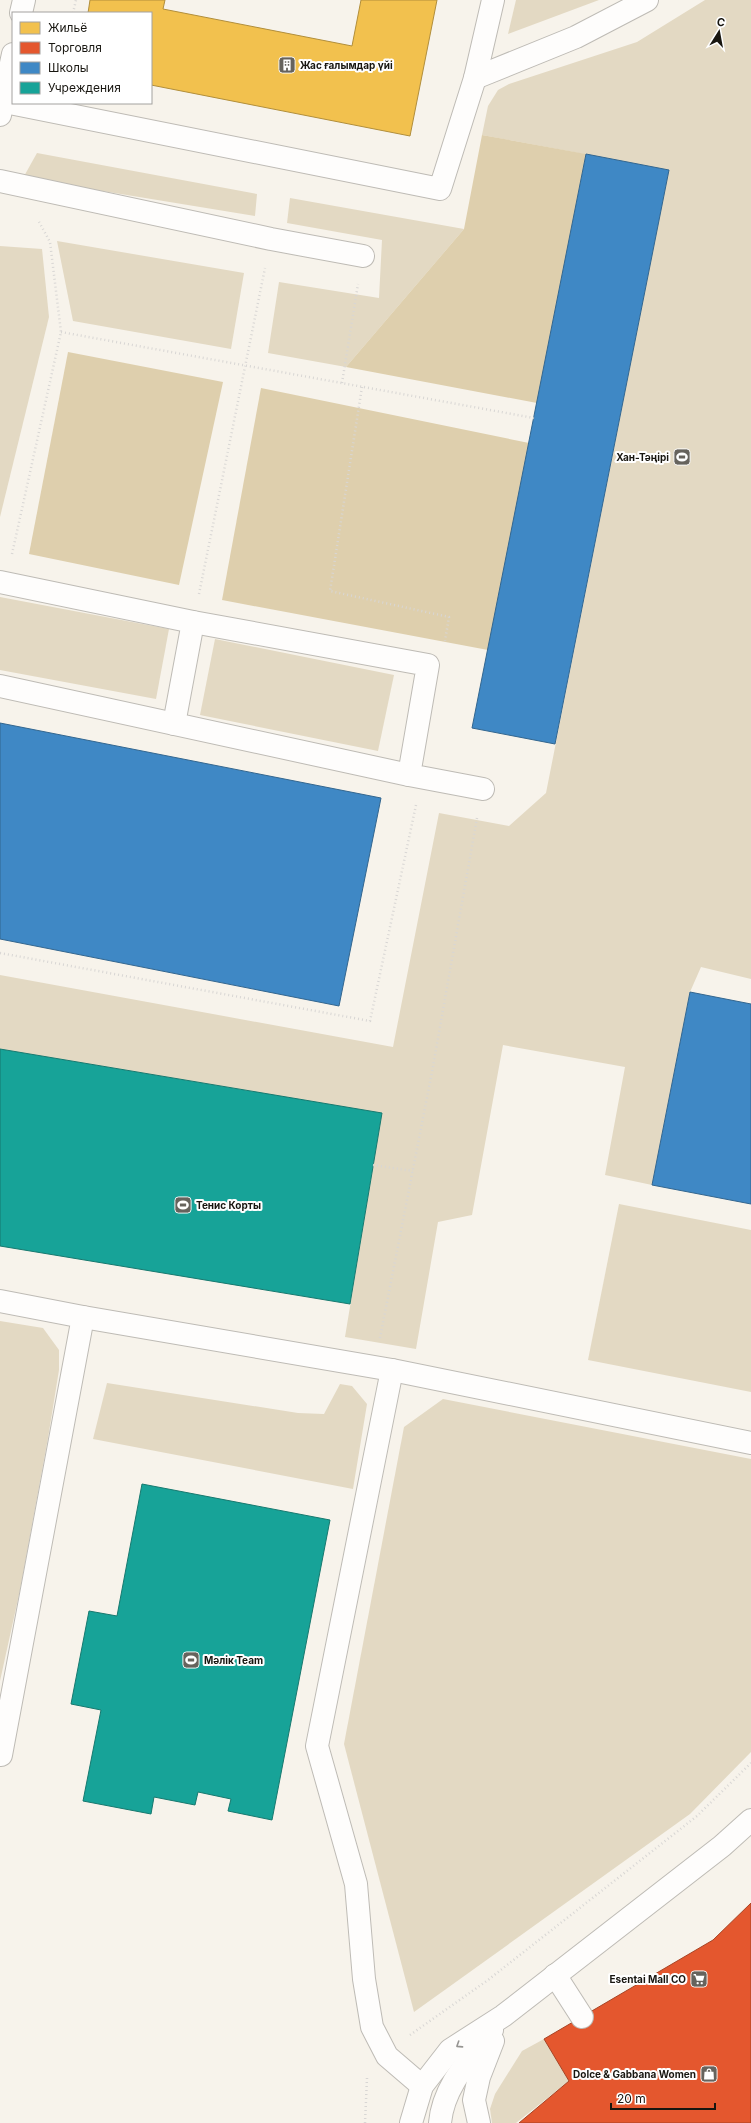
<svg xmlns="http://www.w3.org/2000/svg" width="751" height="2123" font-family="Inter,sans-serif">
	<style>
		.green { fill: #e3d9c3 }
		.forest { fill: #decfad }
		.homes { fill: #f2c14e; stroke: #b18e3b }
		.shops { fill: #e4572e; stroke: #a74425 }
		.schools { fill: #3f88c5; stroke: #33668f }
		.public { fill: #17a398; stroke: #17796f }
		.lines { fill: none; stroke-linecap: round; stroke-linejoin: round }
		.minor-casing { stroke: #bebbb5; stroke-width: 24 }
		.path { stroke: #d8d6d4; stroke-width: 2.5; stroke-dasharray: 1 3; stroke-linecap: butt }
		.minor { stroke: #fefdfc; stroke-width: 22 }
		.oneway { stroke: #969592 }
		.labels { text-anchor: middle; stroke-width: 4; stroke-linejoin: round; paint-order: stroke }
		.poi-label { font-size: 10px; font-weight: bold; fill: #181610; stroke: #fff; text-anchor: start }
	</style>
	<rect width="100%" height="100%" fill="#f7f3eb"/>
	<g class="green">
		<path d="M516,0H599L508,34Z"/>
		<path d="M705,0H751V979L701,967L690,992L652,1185L605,1175L625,1067L503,1045L472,1215L438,1222L416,1349L345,1337L382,1113L0,1049V975L393,1047L439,813L509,826L546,793L669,170L482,135L488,106L498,90L509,84L637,42Z"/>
		<path d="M37,153L257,194L255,216L23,178Z"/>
		<path d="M290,198L464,229L346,367L268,353L279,282L379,298L382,240L287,223Z"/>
		<path d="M57,241L244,273L231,349L73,321Z"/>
		<path d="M0,246L42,249L49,317L0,517Z"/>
		<path d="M0,597L169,629L156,699L0,670Z"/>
		<path d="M215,639L394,675L378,751L200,715Z"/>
		<path d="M619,1204L751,1230V1392L588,1360Z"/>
		<path d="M0,1321L43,1328L59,1350V1370L48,1438L20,1590L0,1681Z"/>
		<path d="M107,1383L298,1413L324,1414L340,1384L352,1386L367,1404L353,1489L93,1439Z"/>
		<path d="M443,1399L751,1459V1752L690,1814L414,2012L344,1744L404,1427Z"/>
		<path d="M544,2039L569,2081L516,2123H492L490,2109L495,2094L522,2051Z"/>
	</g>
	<g class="forest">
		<path d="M482,135L586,154L537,403L346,367L464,229Z"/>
		<path d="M68,352L223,382L179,585L29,554Z"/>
		<path d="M261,388L529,443L488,650L222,600Z"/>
	</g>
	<path class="homes" d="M90,0H165L163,9L352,46L361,0H437L410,136L151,85V13H88Z"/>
	<path class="shops" d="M751,1903V2123H519L569,2081L544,2039L713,1940Z"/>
	<g class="schools">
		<path d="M586,154L669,170L555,744L472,728Z"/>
		<path d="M0,723L381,798L339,1006L0,939Z"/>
		<path d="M690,992L751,1004V1204L652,1185Z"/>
	</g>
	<g class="public">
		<path d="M0,1049L382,1113L350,1304L0,1246Z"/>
		<path d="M142,1484L330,1520L272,1820L228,1811L231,1799L198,1792L195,1805L154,1797L151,1814L83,1801L101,1710L71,1704L89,1611L117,1616Z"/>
	</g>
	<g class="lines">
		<g class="minor-casing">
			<g id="minor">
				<path d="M21,13L24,0"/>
				<path d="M475,78L576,37L647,0"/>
				<path d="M0,101L440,189L475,78L493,0"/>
				<path d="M0,115L13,54"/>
				<path d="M0,181L271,239L363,256"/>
				<path d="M0,582L193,622L428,665L409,775L483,789"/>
				<path d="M0,686L409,775"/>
				<path d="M174,724L193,622"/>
				<path d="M0,1301L83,1317L392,1370L751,1443"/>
				<path d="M392,1370L317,1746L356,1884L364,1979L372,2027L387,2056L422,2086"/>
				<path d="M1,1755L83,1317"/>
				<path d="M555,1975L582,2017"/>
				<path d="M411,2123L422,2086L450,2050L503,2016L722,1846L751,1820"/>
				<path d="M440,2123C443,2086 471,2058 492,2030"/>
				<path d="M479,2123L474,2100L479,2077L493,2041"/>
			</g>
		</g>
		<g class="path">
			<path d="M73,13L76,0"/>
			<path d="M61,332L534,418"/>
			<path d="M342,383L358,284"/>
			<path d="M362,387L330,591L449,617L445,641"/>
			<path d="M12,554L61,332L50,242L38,220"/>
			<path d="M199,594L265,268"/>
			<path d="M0,953L370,1021L416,805"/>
			<path d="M373,1165L413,1171"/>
			<path d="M380,1338L432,1072L477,818"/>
			<path d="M410,2035L488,1980L697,1816L751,1763"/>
			<path d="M365,2123L367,2078"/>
		</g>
		<use href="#minor" class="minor"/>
	</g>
	<defs><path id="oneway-chevron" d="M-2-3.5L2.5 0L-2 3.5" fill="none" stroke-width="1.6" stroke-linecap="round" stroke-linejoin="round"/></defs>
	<use class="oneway" href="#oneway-chevron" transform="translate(459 2045) rotate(147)"/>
	<defs>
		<g id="building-square" transform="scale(0.9)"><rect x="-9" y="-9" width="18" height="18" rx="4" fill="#66635d" stroke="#fff"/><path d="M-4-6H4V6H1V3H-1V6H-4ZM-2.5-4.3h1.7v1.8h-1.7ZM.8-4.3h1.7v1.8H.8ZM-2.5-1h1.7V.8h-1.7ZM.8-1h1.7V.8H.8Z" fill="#fff"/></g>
		<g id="stadium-square" transform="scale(0.9)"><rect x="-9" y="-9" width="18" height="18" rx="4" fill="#66635d" stroke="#fff"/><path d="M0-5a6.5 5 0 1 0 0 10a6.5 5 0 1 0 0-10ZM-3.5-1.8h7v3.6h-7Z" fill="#fff"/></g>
		<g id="supermarket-square" transform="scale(0.9)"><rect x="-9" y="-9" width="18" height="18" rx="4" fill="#66635d" stroke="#fff"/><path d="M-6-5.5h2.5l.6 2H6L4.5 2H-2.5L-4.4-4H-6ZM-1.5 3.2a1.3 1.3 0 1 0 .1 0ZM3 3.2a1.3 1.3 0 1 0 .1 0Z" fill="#fff"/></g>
		<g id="shop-square" transform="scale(0.9)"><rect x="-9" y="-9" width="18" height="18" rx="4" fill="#66635d" stroke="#fff"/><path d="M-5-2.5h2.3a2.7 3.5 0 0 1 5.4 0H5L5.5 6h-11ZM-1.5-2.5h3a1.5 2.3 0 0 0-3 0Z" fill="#fff"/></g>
	</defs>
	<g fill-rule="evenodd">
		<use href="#building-square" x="287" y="65"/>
		<use href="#stadium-square" x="682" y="457"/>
		<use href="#stadium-square" x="183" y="1205"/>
		<use href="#stadium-square" x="191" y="1660"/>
		<use href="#supermarket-square" x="699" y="1979"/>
		<use href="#shop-square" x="709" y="2074"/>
	</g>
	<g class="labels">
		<g class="poi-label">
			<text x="300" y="69">Жас ғалымдар үйі</text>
			<text x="669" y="461" text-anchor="end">Хан-Тәңірі</text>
			<text x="196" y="1209">Тенис Корты</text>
			<text x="204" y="1664">Мәлік Team</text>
			<text x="686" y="1983" text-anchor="end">Esentai Mall СО</text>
			<text x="696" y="2078" text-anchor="end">Dolce &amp; Gabbana Women</text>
		</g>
	</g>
	<rect x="12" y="12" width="140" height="92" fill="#ffffff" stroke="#a3a29f"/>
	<rect x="20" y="22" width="20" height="12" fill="#f2c14e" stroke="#a3a29f"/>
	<text x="48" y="32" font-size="12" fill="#181610">Жильё</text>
	<rect x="20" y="42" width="20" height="12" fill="#e4572e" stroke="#a3a29f"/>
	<text x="48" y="52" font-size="12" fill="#181610">Торговля</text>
	<rect x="20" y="62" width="20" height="12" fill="#3f88c5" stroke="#a3a29f"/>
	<text x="48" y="72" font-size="12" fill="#181610">Школы</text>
	<rect x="20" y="82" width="20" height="12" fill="#17a398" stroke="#a3a29f"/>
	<text x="48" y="92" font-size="12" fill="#181610">Учреждения</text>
	<g transform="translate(719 32) rotate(11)" stroke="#ffffff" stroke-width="3" paint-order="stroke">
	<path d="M0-3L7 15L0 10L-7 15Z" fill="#181610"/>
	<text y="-6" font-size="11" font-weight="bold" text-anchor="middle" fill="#181610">С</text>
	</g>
	<path d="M611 2103v6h104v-6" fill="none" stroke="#181610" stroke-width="2"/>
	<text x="617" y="2103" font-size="12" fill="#181610" stroke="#ffffff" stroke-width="3" paint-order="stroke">20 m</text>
</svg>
